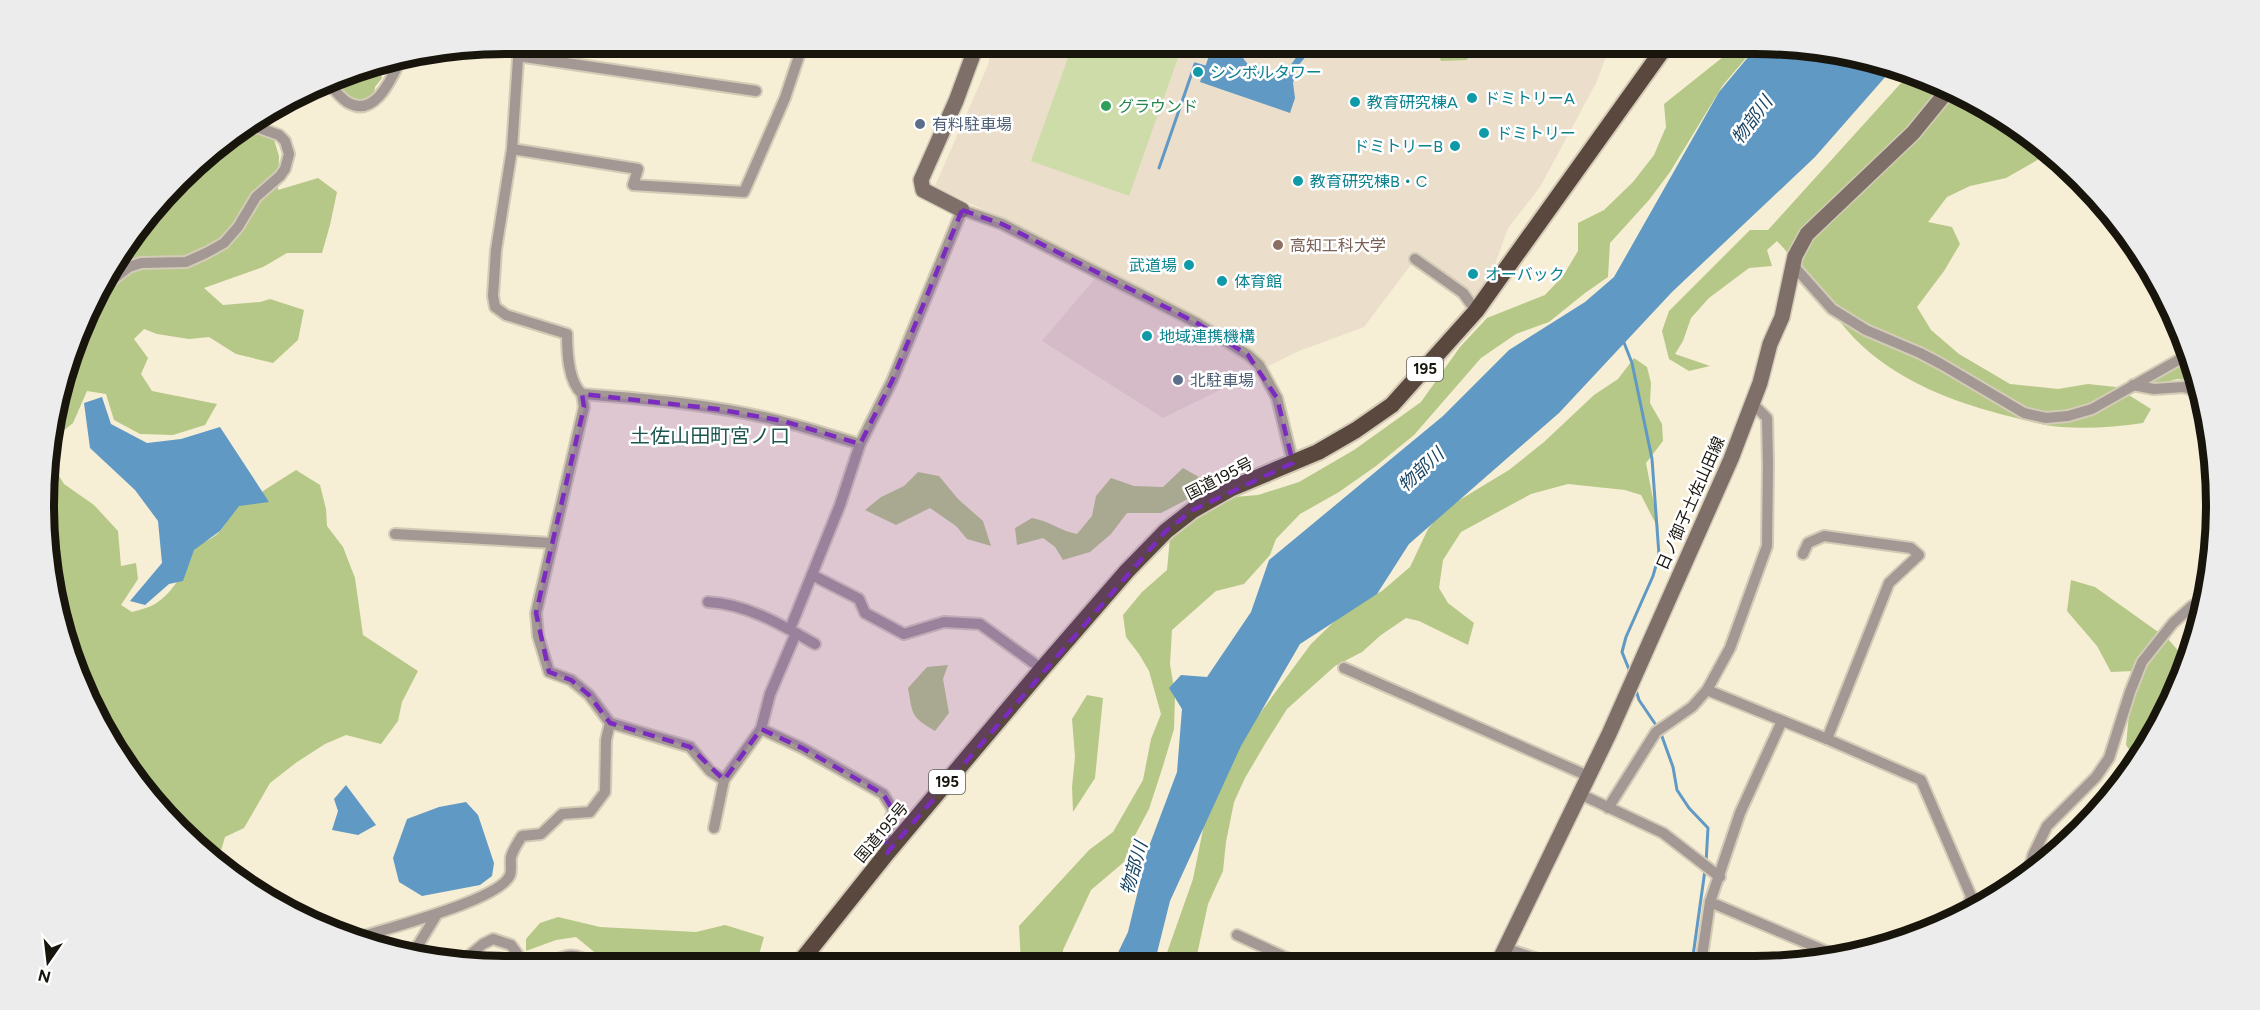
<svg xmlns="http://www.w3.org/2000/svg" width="2260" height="1010" font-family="Figtree,'Noto Sans JP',sans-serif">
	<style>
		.education { fill: #ebdecb }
		.green { fill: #cddca8 }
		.forest { fill: #b5c887 }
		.water { fill: #6099c4 }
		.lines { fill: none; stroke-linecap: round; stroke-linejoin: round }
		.stream { stroke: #6099c4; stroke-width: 3 }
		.minor-casing { stroke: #d3cbb6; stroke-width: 14 }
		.secondary-casing { stroke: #d3cbb6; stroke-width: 18 }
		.trunk-casing { stroke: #d3cbb6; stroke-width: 20 }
		.minor { stroke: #a39894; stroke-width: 10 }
		.secondary { stroke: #7f6f69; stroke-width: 15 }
		.trunk { stroke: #5a473e; stroke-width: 16 }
		.marked { fill: #7b2cbf; fill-opacity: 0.2; stroke: #7b2cbf; stroke-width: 4.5; stroke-dasharray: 12 8; stroke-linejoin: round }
		.culture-dot { fill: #0f9aa8; stroke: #fff; stroke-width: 2 }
		.leisure-dot { fill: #2e9e5b; stroke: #fff; stroke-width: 2 }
		.service-dot { fill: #5c6f8a; stroke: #fff; stroke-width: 2 }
		.education-dot { fill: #8d6e63; stroke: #fff; stroke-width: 2 }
		.labels { text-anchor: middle; stroke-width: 5; stroke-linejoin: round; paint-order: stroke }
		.shield { fill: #fff; stroke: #5d5b56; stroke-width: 1.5 }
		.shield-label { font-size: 15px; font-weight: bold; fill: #18150d }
		.culture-label { font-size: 16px; fill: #0d838f; stroke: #fff; text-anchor: start }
		.leisure-label { font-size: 16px; fill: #27864d; stroke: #fff; text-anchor: start }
		.service-label { font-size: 16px; fill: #4e5e75; stroke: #fff; text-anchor: start }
		.education-label { font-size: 16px; fill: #785e54; stroke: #fff; text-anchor: start }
		.street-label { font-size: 16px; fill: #18150d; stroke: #fff }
		.water-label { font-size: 18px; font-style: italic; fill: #184463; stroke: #fff }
		.quarter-label { font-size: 20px; fill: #1d564f; stroke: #fff }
		.rim { fill: none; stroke: #18150d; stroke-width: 8 }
	</style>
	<rect width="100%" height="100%" fill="#f7eed6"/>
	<path class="education" d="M993,44H1611L1596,83L1540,187L1508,228L1493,270L1476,302L1413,262L1364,327L1299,351L1163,418L1042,341L1103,269L935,186L988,65Z"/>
	<path class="green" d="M1073,44H1157L1180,52L1129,196L1031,161Z"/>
	<g class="forest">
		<path d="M1435,44H1485L1466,60L1441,61Z"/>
		<path d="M1736,44H1758L1723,85L1670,172L1649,200L1610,243L1608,277L1585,293L1549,322L1516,334L1481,358L1414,435L1376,466L1339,492L1300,514L1276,539L1270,555L1244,584L1216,591L1172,630L1170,664L1175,695L1174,729L1163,766L1149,809L1133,839L1124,862L1091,890L1063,950L1064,965H1021L1019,926L1089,850L1113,832L1143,780L1151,739L1161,714L1149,671L1139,654L1126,637L1123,615L1142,592L1167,570L1170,538L1192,515L1222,498L1258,495L1299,482L1354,450L1421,402L1460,347L1487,318L1545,295L1563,276L1578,251V223L1604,210L1633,182L1654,155L1666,127L1664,104L1728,53Z"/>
		<path d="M379,64L382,78L375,87L373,105L340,102L321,84C343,74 357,68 379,64Z"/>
		<path d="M1911,72L1986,106L2040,144L2039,159L2006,178L1970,186L1947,197L1928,222L1952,227L1960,244L1944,271L1917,307L1931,330L1959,354L2010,384L2058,389L2088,384L2116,387L2151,409L2143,423C2116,427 2089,429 2061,427C2045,426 2028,421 2012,417C1955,403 1896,381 1854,338C1826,308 1805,271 1777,241L1767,250L1772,266L1749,268L1709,298L1691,318L1683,341L1675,354L1710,366L1689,371L1669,359L1662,331L1669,311L1750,230H1768Z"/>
		<path d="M242,128L271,130L279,156L278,190L318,178L337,192L330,225L322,253H287L263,267L204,288L223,305L260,302L270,299L304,310L298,340L273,363L236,354L209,337L189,339L157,334L144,329L134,339L148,358L141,374L152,391L217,404L205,425L173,435L140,434L114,420L106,394L87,391L73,423L56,437L50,461L64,484L94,505L118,531L121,566L136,563L138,579L121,605L132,612C139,610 148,608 155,604C174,592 189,566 195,545C217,539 225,529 233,507L261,500L263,491L296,470L320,485L326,509L327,526L343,547L355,578L363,635L418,671L402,702L398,721L381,744L346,735L325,744L297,762L270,783L244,828L225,837L220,854L214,862L158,809L106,736L52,595L44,505L52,415L106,274L201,158Z"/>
		<path d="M1634,358L1647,367L1651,383L1650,403L1662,424L1663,441L1646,463L1659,530L1641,495L1625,490L1568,484L1531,494L1461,532L1443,560L1439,588L1448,603L1474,623L1468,645L1419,621L1406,618L1381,635L1362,652L1335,666L1287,709L1265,744L1245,778L1234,802L1226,842L1223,871L1208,904L1195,964H1163L1193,879L1209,800L1252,724L1311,644L1343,613L1382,591L1410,567L1428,529L1443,510L1509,470L1544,442L1594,395L1618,379Z"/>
		<path d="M2193,365L2199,381L2177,379L2159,384L2151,381L2179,366Z"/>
		<path d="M1183,468L1206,481L1188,499L1161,513H1127L1111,534L1090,552L1063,560L1055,547L1043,538L1017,545L1015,528L1032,518C1049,521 1061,531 1077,534L1092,516L1096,496L1111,478L1134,486L1163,487Z"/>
		<path d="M918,472L939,476L958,499L983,521L991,546L967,539L956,526L930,508L896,525L865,510L881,497L904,486Z"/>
		<path d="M2071,580L2095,587L2168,639L2188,662L2138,762L2126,745L2133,671L2111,672L2097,646L2067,611Z"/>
		<path d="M948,665L943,679L949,713L935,731C910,716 913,715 908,688L927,667Z"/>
		<path d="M1087,695L1103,698L1095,778L1073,812L1072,787L1075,757L1072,719Z"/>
		<path d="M558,917L600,927L696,932L725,925L764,937L758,958L751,966H632V963L604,960L576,937L556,940L526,951V939L540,923Z"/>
	</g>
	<g class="water">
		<path d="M1213,44H1239C1239,65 1265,81 1285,70C1290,67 1294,60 1298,55L1303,57L1306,50L1313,48L1297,67L1293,83L1295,98L1290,113L1200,82Z"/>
		<path d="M1759,44L1894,67L1815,157L1672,292L1559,413L1409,544L1377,594L1300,644L1241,746L1170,901L1154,965H1112L1128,932L1148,849L1177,772L1182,709L1169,688L1181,675L1207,677L1251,612L1269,560L1443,416L1509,350L1585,302L1614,277L1719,92Z"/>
		<path d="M102,397L111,424L147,443L181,439L220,427L269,502L239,506L220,531L194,550L183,581L169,584L145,605L130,601L162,563L158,521L135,490L90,448L84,403Z"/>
		<path d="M346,785L376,825L358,835L332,830L338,811L334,799Z"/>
		<path d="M466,802L478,815L494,863L492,876L480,885L422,896L399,882L393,858L407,819L439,807Z"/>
	</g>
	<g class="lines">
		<g class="stream">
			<path d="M1159,168L1195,64L1205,67"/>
			<path d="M1623,340L1632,363L1652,459L1659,555L1653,576L1626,637L1622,652L1630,672"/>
			<path d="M1635,687L1639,700L1660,731L1673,767L1677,790L1689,808L1708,828L1706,863"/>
			<path d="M1692,963L1705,870"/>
		</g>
		<g class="minor-casing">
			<g id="minor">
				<path d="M519,44L512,149L496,250L493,296L495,307L506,315L567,334C567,353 568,381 582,394L584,407L536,613L538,636L549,672L571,680L589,695L610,723L690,747L710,771L724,780"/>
				<path d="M518,56L756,91"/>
				<path d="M327,81C333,88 339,97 347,102C374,119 391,80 400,61"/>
				<path d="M512,149L638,169L633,185L744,192L785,98L803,44"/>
				<path d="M1415,259L1463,293L1476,311"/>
				<path d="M1792,264L1832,309L1866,330L1920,353L1941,364L2024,413L2046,418L2068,416L2092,409L2189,354"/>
				<path d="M99,290L129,267L141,263L186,262L206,253L224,243L238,227L256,197L280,176L285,169L289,154L285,141L279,135L248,124"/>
				<path d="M2133,385L2154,389L2184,387L2202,393"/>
				<path d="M582,394C649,399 719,405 784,422C810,428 835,437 860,444"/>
				<path d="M395,534L552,543"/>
				<path d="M1803,554L1808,543L1824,536L1911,548L1919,555L1889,583L1827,739"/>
				<path d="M812,575L859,599L865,613L904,634L944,622L980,624L1042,669"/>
				<path d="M708,602C747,604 782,625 815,644"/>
				<path d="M790,629L840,505L860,444L892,381L962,210L1002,224L1197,323L1248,355L1259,365L1277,398L1293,463"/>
				<path d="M1344,668L1588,776"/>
				<path d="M1707,690L1827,739L1921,780L1971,896L1966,914"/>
				<path d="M761,729L802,748L883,794L893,810L884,840L887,853"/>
				<path d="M1580,794L1663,833L1720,877"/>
				<path d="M1608,808L1656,732L1692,707L1707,690L1730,648L1767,546L1768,465L1767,418L1752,403"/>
				<path d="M714,828L724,780L761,729L770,694L796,633"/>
				<path d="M2028,873L2033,855L2047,826L2096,777L2109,758L2130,692L2142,662L2173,623L2192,606L2204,600"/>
				<path d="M1710,902L1837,956"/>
				<path d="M1237,935L1300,964"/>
				<path d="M352,940C382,929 500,901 510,875C512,870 510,862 511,857C513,850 518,842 522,836L541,834L562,814L590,812L605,792L606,740L610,723"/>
				<path d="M1505,948L1549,963"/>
				<path d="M420,953L417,947L437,914"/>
				<path d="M464,960L483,944L493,939L511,945L526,966"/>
				<path d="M1701,963L1710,902L1740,813L1782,721"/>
				<path d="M547,966C564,954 576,950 593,966"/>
			</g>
		</g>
		<g class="secondary-casing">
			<g id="secondary">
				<path d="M962,210L923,190L921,180L956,101L977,44"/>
				<path d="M1498,963L1609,734L1731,459L1760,383L1770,344L1782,317L1795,256L1807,234L1913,133L1949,89"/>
			</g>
		</g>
		<g class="trunk-casing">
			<path id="trunk" d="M797,966L887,853L1042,669L1127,571L1166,531L1193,510L1230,489L1318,452L1356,430L1392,405L1476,311L1667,44"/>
		</g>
		<use href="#minor" class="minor"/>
		<use href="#secondary" class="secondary"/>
		<use href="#trunk" class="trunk"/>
	</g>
	<path class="marked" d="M962,210L1002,224L1197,323L1248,355L1277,398L1293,463L1193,510L1166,531L887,853L884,840L893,810L883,794L802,748L761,729L724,780L690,747L610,723L589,695L571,680L549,672L536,613L584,407L582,394L717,409L783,421L860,444L892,381Z"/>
	<g class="culture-dot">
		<circle cx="1198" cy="72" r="6"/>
		<circle cx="1472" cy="98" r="6"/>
		<circle cx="1355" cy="102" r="6"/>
		<circle cx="1484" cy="133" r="6"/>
		<circle cx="1455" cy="146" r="6"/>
		<circle cx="1298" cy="181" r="6"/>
		<circle cx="1189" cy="265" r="6"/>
		<circle cx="1473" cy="274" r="6"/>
		<circle cx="1222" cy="281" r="6"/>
		<circle cx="1147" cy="336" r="6"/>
	</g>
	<circle class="leisure-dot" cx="1106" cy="106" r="6"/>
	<g class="service-dot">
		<circle cx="920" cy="124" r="6"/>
		<circle cx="1178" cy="380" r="6"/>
	</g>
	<circle class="education-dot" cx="1278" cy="245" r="6"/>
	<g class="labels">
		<g class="shield">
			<rect x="1407" y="357" width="36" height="24" rx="4.5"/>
			<rect x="929" y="770" width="36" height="24" rx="4.5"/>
		</g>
		<g class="shield-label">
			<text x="1425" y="374">195</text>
			<text x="947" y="787">195</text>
		</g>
		<g class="culture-label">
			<text x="1210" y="78">シンボルタワー</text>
			<text x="1484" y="104">ドミトリーA</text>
			<text x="1367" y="108">教育研究棟A</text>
			<text x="1496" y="139">ドミトリー</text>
			<text x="1443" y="152" text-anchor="end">ドミトリーB</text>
			<text x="1310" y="187">教育研究棟B・C</text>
			<text x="1177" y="271" text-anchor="end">武道場</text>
			<text x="1485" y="280">オーバック</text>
			<text x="1234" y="287">体育館</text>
			<text x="1159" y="342">地域連携機構</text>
		</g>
		<g class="leisure-label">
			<text x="1118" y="112">グラウンド</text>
		</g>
		<g class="service-label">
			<text x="932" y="130">有料駐車場</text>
			<text x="1190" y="386">北駐車場</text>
		</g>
		<g class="education-label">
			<text x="1290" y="251">高知工科大学</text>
		</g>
		<g class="street-label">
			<text transform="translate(1219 478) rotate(-27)" y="6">国道195号</text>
			<text transform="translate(1690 503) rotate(-66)" y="6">日ノ御子土佐山田線</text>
			<text transform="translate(881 832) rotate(-50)" y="6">国道195号</text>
		</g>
		<g class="water-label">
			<text transform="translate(1752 120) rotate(-53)" y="6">物部川</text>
			<text transform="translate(1421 470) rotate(-43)" y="6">物部川</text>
			<text transform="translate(1134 868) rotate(-74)" y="6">物部川</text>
		</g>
		<g class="quarter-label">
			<text x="710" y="443">土佐山田町宮ノ口</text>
		</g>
	</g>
	<path d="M0 0H2260V1010H0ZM505 54H1755A451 451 0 0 1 2206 505V505A451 451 0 0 1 1755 956H505A451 451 0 0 1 54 505V505A451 451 0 0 1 505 54Z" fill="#edecec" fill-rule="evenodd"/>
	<path class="rim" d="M505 54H1755A451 451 0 0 1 2206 505V505A451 451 0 0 1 1755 956H505A451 451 0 0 1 54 505V505A451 451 0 0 1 505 54Z"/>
	<g transform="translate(48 962) rotate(194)" stroke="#ffffff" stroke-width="4.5" paint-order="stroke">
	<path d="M0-4.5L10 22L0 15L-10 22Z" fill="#18150d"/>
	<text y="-9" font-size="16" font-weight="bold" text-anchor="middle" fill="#18150d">N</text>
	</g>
</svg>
